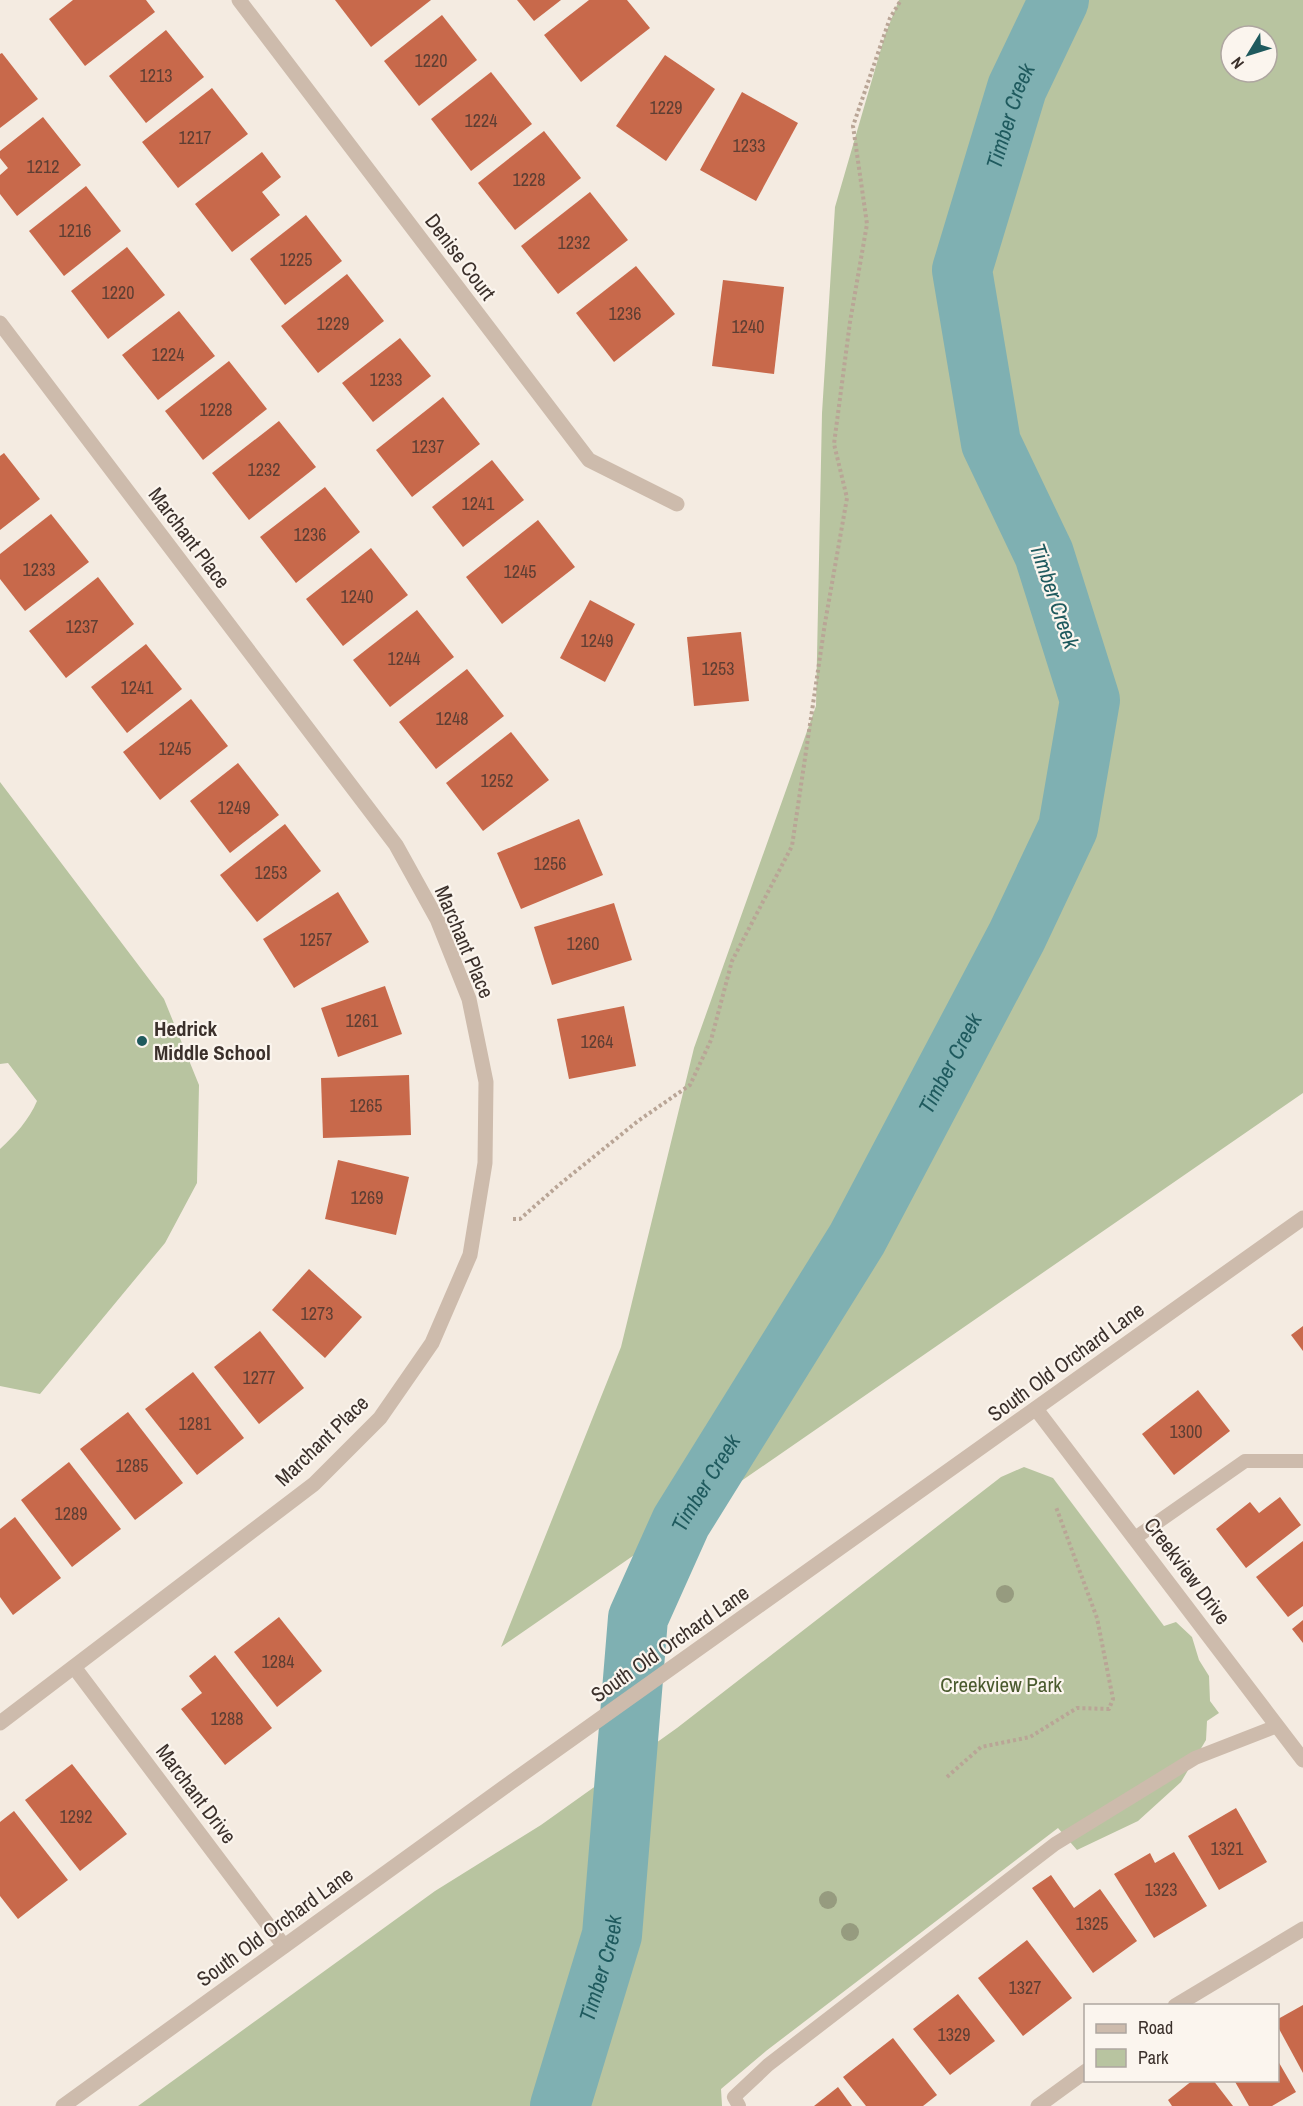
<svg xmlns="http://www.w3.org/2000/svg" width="1303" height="2106" font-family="'Archivo Narrow',sans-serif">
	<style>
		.green { fill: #b8c4a0; fill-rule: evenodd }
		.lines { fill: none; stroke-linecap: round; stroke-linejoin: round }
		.river { stroke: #7fb0b2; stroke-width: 60 }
		.building { fill: #c8694b }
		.path { stroke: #b9a596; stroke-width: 4; stroke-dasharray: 3 3; stroke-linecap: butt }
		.service { stroke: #cdbbac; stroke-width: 14 }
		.minor { stroke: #cdbbac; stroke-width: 15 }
		.tertiary { stroke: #cdbbac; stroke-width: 15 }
		.tree { fill: #969b7f }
		.poi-dot { fill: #1f5a5e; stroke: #fbf5ee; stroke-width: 2 }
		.labels { text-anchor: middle; stroke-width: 4.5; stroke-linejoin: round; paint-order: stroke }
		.number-label { font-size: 18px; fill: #5e3e33 }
		.street-label { font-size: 21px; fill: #3b302b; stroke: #fbf5ee }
		.poi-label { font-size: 21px; font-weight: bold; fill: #3b302b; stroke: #fbf5ee; text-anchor: start }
		.park-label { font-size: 21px; fill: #4a5a2e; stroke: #fbf5ee }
		.water-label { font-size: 22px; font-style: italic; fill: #1f5a5e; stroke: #fbf5ee }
	</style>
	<rect width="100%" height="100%" fill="#f4ebe1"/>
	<g class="green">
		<path d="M899,0H1303V1093L501,1647L621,1347L694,1048L816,706L822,413L835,207L885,35ZM1231,36H1267V72H1231Z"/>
		<path d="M0,782L164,999L199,1085L197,1183L165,1243L40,1394L0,1386V1149C15,1135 29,1120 37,1101L8,1063L0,1064Z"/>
		<path d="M1024,1467L1053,1478L1164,1626L1176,1622L1192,1637L1199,1660L1209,1676L1210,1701L1219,1713L1207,1721L1206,1740L1181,1782L1138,1821L1077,1850L1058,1828L766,2051L721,2089L722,2106H138L435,1891L541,1825L677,1728L1001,1477Z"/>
	</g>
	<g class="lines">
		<path class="river" id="s1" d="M560,2106L612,1935L638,1618L681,1522L857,1239L1017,936L1068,828L1090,700L1044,554L991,443L962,270L1017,88L1059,0"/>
	</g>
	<g class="building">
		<path d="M73,0H146L155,12L85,66L49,19Z"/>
		<path d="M335,0H431L371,47Z"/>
		<path d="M517,0H561L534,21Z"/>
		<path d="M589,0H627L650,28L581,82L544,35Z"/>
		<path d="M442,15L477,60L419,106L384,61Z"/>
		<path d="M166,30L204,77L146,123L109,76Z"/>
		<path d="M2,53L38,99L0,128V54Z"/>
		<path d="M665,55L715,89L666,161L616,126Z"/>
		<path d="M491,72L532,124L471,171L431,119Z"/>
		<path d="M212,88L248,134L178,188L142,142Z"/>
		<path d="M742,92L798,123L756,201L700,170Z"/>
		<path d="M43,117L81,165L17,216L0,194V175L8,168L0,158V151Z"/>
		<path d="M544,131L581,178L515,230L478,183Z"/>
		<path d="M262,152L281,177L262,192L280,215L232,252L195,204Z"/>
		<path d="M86,186L121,231L64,276L29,231Z"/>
		<path d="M590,192L628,240L558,294L521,246Z"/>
		<path d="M306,215L342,261L285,305L250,259Z"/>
		<path d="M127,247L165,295L108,339L71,291Z"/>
		<path d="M636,266L675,314L614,362L576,313Z"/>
		<path d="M347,274L384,321L318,373L281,326Z"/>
		<path d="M723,280L784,287L774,374L712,366Z"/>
		<path d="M179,311L215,356L158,400L122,355Z"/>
		<path d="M400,338L431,376L373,422L342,383Z"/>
		<path d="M229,361L267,409L203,460L165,411Z"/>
		<path d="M443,397L480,444L412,497L376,450Z"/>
		<path d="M279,421L316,467L249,520L212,473Z"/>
		<path d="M4,453L40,499L0,530V456Z"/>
		<path d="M492,460L524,500L463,547L432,507Z"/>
		<path d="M325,487L360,532L296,583L260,537Z"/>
		<path d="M51,514L89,562L25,611L0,579V554Z"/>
		<path d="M538,520L575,567L502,624L466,577Z"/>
		<path d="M371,548L408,595L343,646L306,599Z"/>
		<path d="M98,577L134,624L66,678L29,631Z"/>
		<path d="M590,600L635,624L605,682L560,658Z"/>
		<path d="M417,610L454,657L390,707L353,660Z"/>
		<path d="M741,632L749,701L694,706L687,637Z"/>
		<path d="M146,644L182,689L127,733L91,687Z"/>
		<path d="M467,669L504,716L436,769L399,722Z"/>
		<path d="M191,699L228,746L160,800L123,752Z"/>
		<path d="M511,732L549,780L483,831L446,783Z"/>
		<path d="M238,763L279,815L230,853L190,801Z"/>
		<path d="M579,819L603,875L521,909L497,853Z"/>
		<path d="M285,824L321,871L257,922L220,875Z"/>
		<path d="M338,892L369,942L294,988L263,939Z"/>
		<path d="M614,903L632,960L552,985L534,927Z"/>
		<path d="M385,986L402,1034L338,1057L321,1008Z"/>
		<path d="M624,1006L636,1066L569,1079L557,1019Z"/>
		<path d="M409,1075L411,1135L323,1138L321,1078Z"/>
		<path d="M338,1160L409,1177L396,1235L325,1219Z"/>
		<path d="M309,1269L362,1317L325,1358L272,1310Z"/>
		<path d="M1303,1326V1351L1291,1335Z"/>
		<path d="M260,1331L304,1388L259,1424L214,1367Z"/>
		<path d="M193,1372L244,1438L197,1475L145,1409Z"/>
		<path d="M1198,1390L1230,1431L1174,1475L1142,1434Z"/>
		<path d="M128,1412L183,1483L135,1520L80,1449Z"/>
		<path d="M69,1462L121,1529L72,1567L21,1500Z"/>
		<path d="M1280,1497L1301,1525L1246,1568L1216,1529L1250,1502L1259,1513Z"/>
		<path d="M15,1517L61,1578L13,1615L0,1597V1529Z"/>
		<path d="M1303,1541V1606L1288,1617L1256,1577Z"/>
		<path d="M279,1617L322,1671L277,1707L234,1652Z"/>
		<path d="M1303,1620V1643L1292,1629Z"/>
		<path d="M215,1655L272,1728L225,1765L181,1709L202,1693L189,1676Z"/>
		<path d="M72,1764L127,1834L80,1871L25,1800Z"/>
		<path d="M1236,1808L1267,1862L1219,1890L1188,1836Z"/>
		<path d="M14,1811L68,1880L18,1919L0,1896V1822Z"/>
		<path d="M1174,1852L1207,1906L1154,1938L1114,1874L1150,1853L1155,1863Z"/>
		<path d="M1051,1875L1074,1908L1100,1889L1137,1941L1093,1973L1032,1888Z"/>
		<path d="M1027,1940L1072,1998L1023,2036L978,1978Z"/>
		<path d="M958,1994L995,2041L950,2075L913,2029Z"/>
		<path d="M1303,2005V2073L1278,2027V2019Z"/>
		<path d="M893,2038L937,2095L923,2106H866L843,2077Z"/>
		<path d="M1278,2061L1296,2092L1272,2106H1249L1234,2080H1278Z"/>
		<path d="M1193,2080H1213L1233,2106H1172L1168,2100Z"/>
		<path d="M838,2087L852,2106H814Z"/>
	</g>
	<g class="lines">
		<g class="path">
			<path d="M513,1219H520L560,1184L638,1121L690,1085L711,1040L732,961L792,846L825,623L847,498L834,444L850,322L867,224L853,126L890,18L901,0"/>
			<path d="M947,1777L981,1747L1030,1737L1077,1708L1109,1709L1113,1699L1097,1618L1056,1507"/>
		</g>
		<g class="service">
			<path d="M1135,1538L1245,1461H1303"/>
			<path d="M739,2106L734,2097L768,2065L1055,1844L1195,1758L1277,1726"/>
		</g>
		<g class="minor">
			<path d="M239,0L589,460L677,504"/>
			<path d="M0,323L396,845L437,919L469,999L486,1082L485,1163L470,1255L432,1343L380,1418L314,1484L0,1723"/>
			<path d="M1036,1409L1303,1760"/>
			<path d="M74,1667L284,1946"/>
			<path d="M1175,2006L1303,1929"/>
			<path d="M1038,2106L1086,2071"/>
		</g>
		<path class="tertiary" d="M63,2106L510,1783L1303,1218"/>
	</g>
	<g class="tree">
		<circle cx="1005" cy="1594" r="9"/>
		<circle cx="828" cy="1900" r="9"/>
		<circle cx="850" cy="1932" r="9"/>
	</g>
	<circle class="poi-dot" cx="142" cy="1041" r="6"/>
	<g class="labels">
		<g class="number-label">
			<text x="431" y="67">1220</text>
			<text x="156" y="82">1213</text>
			<text x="666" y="114">1229</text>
			<text x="481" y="127">1224</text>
			<text x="195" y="144">1217</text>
			<text x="749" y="152">1233</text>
			<text x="43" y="173">1212</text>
			<text x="529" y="186">1228</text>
			<text x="75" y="237">1216</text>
			<text x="574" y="249">1232</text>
			<text x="296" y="266">1225</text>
			<text x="118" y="299">1220</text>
			<text x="625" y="320">1236</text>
			<text x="333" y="330">1229</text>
			<text x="748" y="333">1240</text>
			<text x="168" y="361">1224</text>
			<text x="386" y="386">1233</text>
			<text x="216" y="416">1228</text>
			<text x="428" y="453">1237</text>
			<text x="264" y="476">1232</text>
			<text x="478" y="510">1241</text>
			<text x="310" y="541">1236</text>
			<text x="39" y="576">1233</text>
			<text x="520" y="578">1245</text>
			<text x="357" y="603">1240</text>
			<text x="82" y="633">1237</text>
			<text x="597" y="647">1249</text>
			<text x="404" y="665">1244</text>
			<text x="718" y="675">1253</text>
			<text x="137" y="694">1241</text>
			<text x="452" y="725">1248</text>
			<text x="175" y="755">1245</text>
			<text x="497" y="787">1252</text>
			<text x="234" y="814">1249</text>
			<text x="550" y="870">1256</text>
			<text x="271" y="879">1253</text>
			<text x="316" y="946">1257</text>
			<text x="583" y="950">1260</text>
			<text x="362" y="1027">1261</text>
			<text x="597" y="1048">1264</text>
			<text x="366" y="1112">1265</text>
			<text x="367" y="1204">1269</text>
			<text x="317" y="1320">1273</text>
			<text x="259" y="1384">1277</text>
			<text x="195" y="1430">1281</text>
			<text x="1186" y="1438">1300</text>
			<text x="132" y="1472">1285</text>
			<text x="71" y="1520">1289</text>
			<text x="278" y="1668">1284</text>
			<text x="227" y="1725">1288</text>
			<text x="76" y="1823">1292</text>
			<text x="1227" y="1855">1321</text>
			<text x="1161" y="1896">1323</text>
			<text x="1092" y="1930">1325</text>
			<text x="1025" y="1994">1327</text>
			<text x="954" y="2041">1329</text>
		</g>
		<g class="street-label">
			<text transform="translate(460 257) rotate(53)" y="7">Denise Court</text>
			<text transform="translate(189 538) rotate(53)" y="7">Marchant Place</text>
			<text transform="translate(464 942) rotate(67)" y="7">Marchant Place</text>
			<text transform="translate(1066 1362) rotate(-36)" y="7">South Old Orchard Lane</text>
			<text transform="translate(322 1441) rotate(-44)" y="7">Marchant Place</text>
			<text transform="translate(1187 1571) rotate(53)" y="7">Creekview Drive</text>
			<text transform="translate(670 1644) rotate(-35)" y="7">South Old Orchard Lane</text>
			<text transform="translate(196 1794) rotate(53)" y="7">Marchant Drive</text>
			<text transform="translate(275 1927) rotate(-36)" y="7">South Old Orchard Lane</text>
		</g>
		<g class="poi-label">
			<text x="154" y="1036">Hedrick<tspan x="154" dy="24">Middle School</tspan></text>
		</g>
		<g class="park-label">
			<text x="1001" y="1692">Creekview Park</text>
		</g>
		<g class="water-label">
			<text dy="8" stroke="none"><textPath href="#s1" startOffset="2140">Timber Creek</textPath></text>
			<text transform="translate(1055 596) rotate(71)" y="8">Timber Creek</text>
			<text dy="8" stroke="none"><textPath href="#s1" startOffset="1134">Timber Creek</textPath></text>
			<text dy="8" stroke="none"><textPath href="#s1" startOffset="648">Timber Creek</textPath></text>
			<text dy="8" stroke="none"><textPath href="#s1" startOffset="144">Timber Creek</textPath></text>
		</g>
	</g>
	<rect x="1084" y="2004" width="195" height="78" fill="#fbf5ee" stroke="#aea6a0" stroke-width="1.5"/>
	<rect x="1096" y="2024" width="30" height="9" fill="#cdbbac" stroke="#aea6a0" stroke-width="1.5"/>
	<text x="1138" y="2034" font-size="18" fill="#3b302b">Road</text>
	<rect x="1096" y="2049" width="30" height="18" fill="#b8c4a0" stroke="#aea6a0" stroke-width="1.5"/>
	<text x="1138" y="2064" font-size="18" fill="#3b302b">Park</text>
	<g transform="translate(1249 54) rotate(232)"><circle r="28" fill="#fbf5ee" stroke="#aea6a0" stroke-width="1.5"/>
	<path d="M0-4.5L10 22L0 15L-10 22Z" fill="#1f5a5e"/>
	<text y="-9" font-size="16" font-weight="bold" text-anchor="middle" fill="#3b302b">N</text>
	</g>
</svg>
